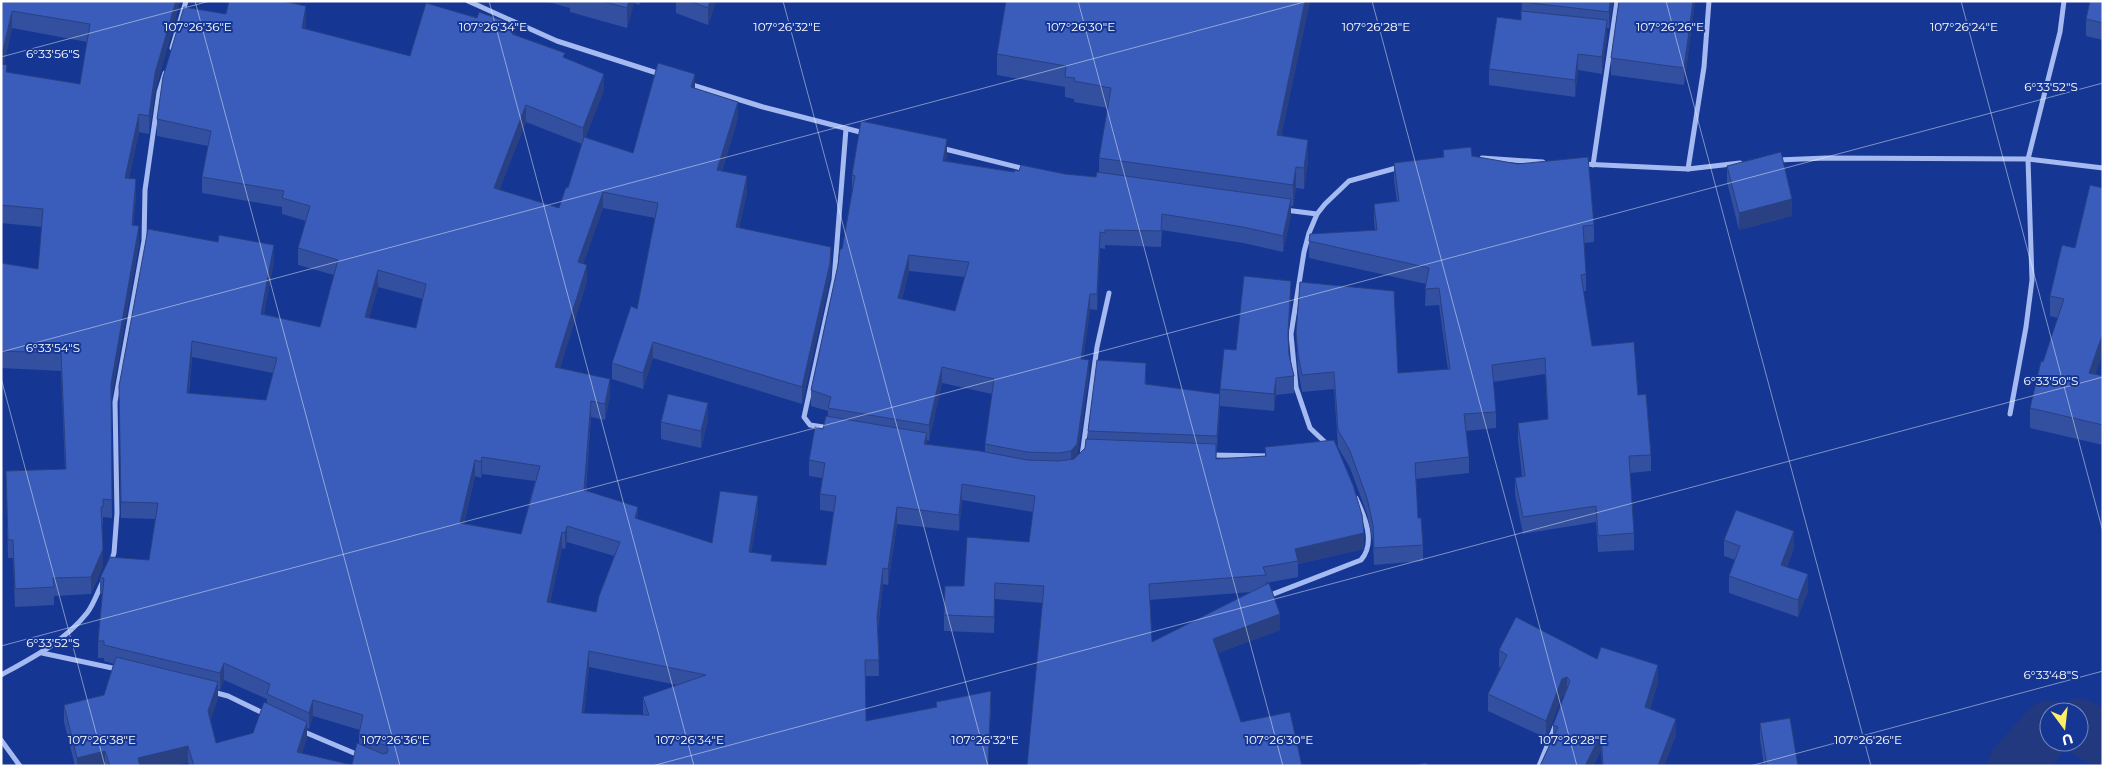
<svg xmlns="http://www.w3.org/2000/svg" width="2104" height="767" font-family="Montserrat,sans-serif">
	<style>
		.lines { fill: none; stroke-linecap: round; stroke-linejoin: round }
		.river { stroke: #223980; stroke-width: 55 }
		.street { stroke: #a5baf1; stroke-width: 5 }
		.wall { fill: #324fa0; fill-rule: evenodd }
		.shaded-wall { fill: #294082 }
		.building { fill: #3a5cba; stroke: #294082; fill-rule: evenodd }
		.ticks { fill: none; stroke: #fff; stroke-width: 1; stroke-opacity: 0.45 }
		.ticks-label { font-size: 12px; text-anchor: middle; fill: #fff; stroke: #153693; stroke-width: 4; stroke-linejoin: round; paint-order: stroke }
	</style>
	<rect width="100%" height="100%" fill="#153693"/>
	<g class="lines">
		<g class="river">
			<path d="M2079,726L2103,740"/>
			<path d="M2015,766L2049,728"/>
		</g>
		<g class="street">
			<path d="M468,1L557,41L660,74"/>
			<path d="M172,48L186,1"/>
			<path d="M689,84L763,107L864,133"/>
			<path d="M941,148L1025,169"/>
			<path d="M1482,158L1543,162"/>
			<path d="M1776,160L1826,158L2028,159L2103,168"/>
			<path d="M1582,164L1688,169L1740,163"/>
			<path d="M1593,165L1617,1"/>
			<path d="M1688,169L1704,67L1709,1"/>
			<path d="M1285,210L1317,214L1325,204L1349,181L1400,167"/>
			<path d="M1317,214L1309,233L1304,252L1291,334L1296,387L1310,428L1328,445"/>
			<path d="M2010,414L2026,327L2032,280L2028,159L2060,32L2064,1"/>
			<path d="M830,428L810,425L804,417L834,280L846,129"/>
			<path d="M1211,455L1272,456"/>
			<path d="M1082,456L1097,347L1109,293"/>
			<path d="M111,562L114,553L117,513L115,402L144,241L145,190L159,92L165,73"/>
			<path d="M1268,596L1361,560C1376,543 1365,517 1356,498"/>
			<path d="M42,653L117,669"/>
			<path d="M1,675C32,658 65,641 87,613C94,604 98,591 103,581"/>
			<path d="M213,692L228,696L265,714"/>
			<path d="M302,731L361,756"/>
			<path d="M1,740L20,766"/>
			<path d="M1539,766L1556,724"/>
		</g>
	</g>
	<g class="wall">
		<path d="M1,1L175,21L155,91L149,134L139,132L129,178L136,197L133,225L139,244L111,400L112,518L103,517V525H102L103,566L91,594L54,596V605L15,607L13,558H8L6,471L65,469L61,371L1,368V263L38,269L42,227L1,223ZM12,28L87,42L80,84L7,73L4,64Z"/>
		<path d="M229,1H285L306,22L305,29L410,56L515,35L565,58L604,90L585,138L633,153L695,88L738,118L722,171L747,193L739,228L831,263L830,279L802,404L653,358L643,389L612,379V363L637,309L655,218L603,208L583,264L587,281L560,368L610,395L605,420L591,417L586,491L638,519L712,543L758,512L751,552L772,561L826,565L834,512L820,510V494L822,478L809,476V460L828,416V411L811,406V390L842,249L852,191V175L947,154L946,161L1014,172L1019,171L1096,177L1099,172V158L1108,108L1074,102V99L1065,97V87L997,75V54L1006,1H1310L1281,136L1308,161L1304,189L1296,188L1293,206H1291V215L1283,252L1243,243L1162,230L1161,247L1105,245V249L1100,248L1097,310L1090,309L1083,359L1089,375L1077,456L1085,448L1088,439V431L1146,378V385L1220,394V389L1236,350L1291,297L1288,341L1289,355L1294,376V393L1276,395L1274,411L1220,406L1216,459L1265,456V447L1364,549L1298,564V577L1266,583L1280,630L1218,653L1241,722L1302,766L1043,603L995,599L994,633L944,631V615L964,586L1029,542L1033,512L962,500L959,531L897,524L888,585L883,584L878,629L879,676H866V721L936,708V702L991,707L988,766H189L188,762L173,766H75L64,722V705L104,695L114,664L104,661V658H98V641L102,594H100V578L149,560L155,519L121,518L119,386L274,261L264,314L320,327L334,275L298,265V248L306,221L282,214V207L202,193V177L208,146L157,136V119L226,14ZM526,122L582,144L568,188L559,208L499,190ZM909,271L965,277L955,311L902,299ZM378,287L423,299L416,328L369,318ZM192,357L273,373L266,400L189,393ZM942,383L992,394L985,444V452L927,444V440L929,441ZM482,474L535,481L521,534L464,524L475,476L481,478ZM567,542L614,556L596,612L550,603L562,548L565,549ZM1251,592L1152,642L1150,600ZM589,667L677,685L643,697V715L584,713ZM224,680L267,699V703L253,733L216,743L210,720L218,698V689L220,690ZM313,716L360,730L359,734V744L352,765L302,753L307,738V728L309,729Z"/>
		<path d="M545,1H641L639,5L634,3L627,28L570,12V8Z"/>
		<path d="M676,1H716L708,25L676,13Z"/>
		<path d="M1522,1H1613L1609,28H1607V37L1602,74L1578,70L1575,97L1489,85V69L1521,20Z"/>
		<path d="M1619,1H1695L1684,85L1611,75V58Z"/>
		<path d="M2103,1V40L2086,36V19Z"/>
		<path d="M1443,150L1472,156L1594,225V242L1584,243L1586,274V291H1583L1592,346L1638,395L1651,455V471L1630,473L1634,533V550L1598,552L1596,522L1523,534L1515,494V478L1522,476L1518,440V423L1548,419L1545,374L1493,382L1496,412V428L1466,431L1469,457V473L1416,479L1418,518L1423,545V561L1374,565L1373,542L1367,514L1350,468L1338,447L1334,389L1302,392L1298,370L1296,333L1398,373L1448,370L1439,305L1425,306L1426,284L1309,258V241L1375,230L1374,221V204L1397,202L1394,180V163L1443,158Z"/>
		<path d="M1727,166L1792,216L1739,230L1727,182Z"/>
		<path d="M2062,245L2096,374L2103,376V445L2030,428V408L2043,362L2058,318L2050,316V296Z"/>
		<path d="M708,420L701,448L661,439V422Z"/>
		<path d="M1724,540L1794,548L1787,567L1808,591L1798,617L1729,593V576L1735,560L1724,556Z"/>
		<path d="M1499,650L1597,659L1658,682L1650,709L1676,735L1664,766H1602L1601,750L1593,766H1540L1553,737V725L1565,695L1562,696L1546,738L1488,711V694L1501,668L1499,667Z"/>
		<path d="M1760,723L1798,766H1764L1760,739Z"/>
	</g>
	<g class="shaded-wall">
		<path d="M176,1H180L175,21L155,91L149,134V116L155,73Z"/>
		<path d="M629,1H634V3L627,28V8Z"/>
		<path d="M710,1H716L708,25V8Z"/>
		<path d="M1305,1H1310L1277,156V135Z"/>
		<path d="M1610,1H1613L1609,28V12Z"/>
		<path d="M1693,1H1695L1684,85V68Z"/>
		<path d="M306,6V22L302,44V28Z"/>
		<path d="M12,11V28L1,76V59Z"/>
		<path d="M1607,20V37L1602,74V57Z"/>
		<path d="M515,25V41L512,34Z"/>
		<path d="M1578,54V70L1575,97V80Z"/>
		<path d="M604,74V90L583,144V128Z"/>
		<path d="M695,74V90L691,87Z"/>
		<path d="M738,102V118L717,186V170Z"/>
		<path d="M526,105V122L494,204V188Z"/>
		<path d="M139,114V132L125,196V178Z"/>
		<path d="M947,139V154L943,177V161Z"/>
		<path d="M1308,140V161L1304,189V168Z"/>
		<path d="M1296,167V188L1293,206V185Z"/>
		<path d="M747,176V193L736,244V227Z"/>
		<path d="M136,179V197L132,243V225Z"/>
		<path d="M603,192V208L578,279V262Z"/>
		<path d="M1291,199V215L1283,252V236Z"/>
		<path d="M1792,199V216L1739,230V213Z"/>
		<path d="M139,226V244L111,401V384Z"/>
		<path d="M1100,232V248L1097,310V294Z"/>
		<path d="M274,245V261L261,330V314Z"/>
		<path d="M831,247V263L830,279L802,404V387Z"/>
		<path d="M909,255V271L898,314V298Z"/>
		<path d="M587,265V281L555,383V367Z"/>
		<path d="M378,270V287L365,333V317Z"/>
		<path d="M1291,281V297L1288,350V333Z"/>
		<path d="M1090,294V309L1081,375V359Z"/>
		<path d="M2103,333V353L2089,393V373Z"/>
		<path d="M192,341V357L187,409V393Z"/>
		<path d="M653,342V358L643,389V373Z"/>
		<path d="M1089,360V375L1077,460L1071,467V451Z"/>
		<path d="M942,367V383L929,441V425Z"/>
		<path d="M1276,378V395L1274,411V394Z"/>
		<path d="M610,379V395L605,420V404Z"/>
		<path d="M1220,394V409L1217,452V436Z"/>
		<path d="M591,401V417L584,507V490Z"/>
		<path d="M708,403V420L701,448V431Z"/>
		<path d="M927,433V449L924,444Z"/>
		<path d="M482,457V474L481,478V462Z"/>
		<path d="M475,460V476L460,540V523Z"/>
		<path d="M962,484V500L959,531V515Z"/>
		<path d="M758,496V512L749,568V552Z"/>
		<path d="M638,507V523L635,518Z"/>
		<path d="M897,507V524L888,585V569Z"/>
		<path d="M567,526V542L565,549V533Z"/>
		<path d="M1794,531V548L1781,581V565Z"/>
		<path d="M562,532V548L547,618V602Z"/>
		<path d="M1364,533V549L1298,564L1295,549Z"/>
		<path d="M103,549V566L91,594V577Z"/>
		<path d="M883,568V584L877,633V617Z"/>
		<path d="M1808,574V591L1798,617V600Z"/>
		<path d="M995,583V599L994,633V617Z"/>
		<path d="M1280,614V630L1213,655V639Z"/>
		<path d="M589,651V667L582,729V713Z"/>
		<path d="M224,663V680L220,690V673Z"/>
		<path d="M1658,665V682L1645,724V707Z"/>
		<path d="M1567,677V694L1562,696L1546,738V721L1562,679Z"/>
		<path d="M218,682V698L208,728V711Z"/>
		<path d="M313,700V716L309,729V713Z"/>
		<path d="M1676,719V735L1664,766H1658Z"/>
		<path d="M307,722V738L298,766L297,752Z"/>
		<path d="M1601,734V750L1593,766H1585Z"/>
		<path d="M188,746V762L173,766H138V758Z"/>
		<path d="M105,751V766H77V758Z"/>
	</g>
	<g class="building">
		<path d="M1,1H176L155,73L149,116L139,114L125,178L136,179L132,225L139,226L111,384L112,500L103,499V507H101L103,549L91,577L53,578L54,587L15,589L13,540H8L6,471L66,469L61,353L1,351V263L38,269L43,209L1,205V64L7,65L6,72L80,84L90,24L12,11L1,59Z"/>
		<path d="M229,1H282L306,6L302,28L410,56L426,3L477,18L479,12L515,25L512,34L565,53L563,57L604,74L583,128L526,105L494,188L559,208L566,187L568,188L584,137L633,153L658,63L695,74L691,87L738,102L717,170L747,176L736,227L831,247L830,263L802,387L653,342L643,373L612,363L631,306L637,309L658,203L603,192L578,262L587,265L555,367L610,379L605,404L591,401L584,490L638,507L635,518L712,543L720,491L758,496L749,552L772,555L771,561L826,565L836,496L820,494L825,463L809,460L815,427L823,429L826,416L927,433L924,444L980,451L1027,460L1059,461L1074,459L1085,448L1086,439L1216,444V459L1266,456L1265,447L1334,440L1353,485L1362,515L1364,533L1295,549L1298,561L1263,567L1266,575L1149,584L1152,642L1269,583L1280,614L1213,639L1241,722L1290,712L1302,766H1027L1044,586L995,583L994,617L944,615L945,586H964L967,537L1029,542L1035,496L962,484L959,515L897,507L888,569L883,568L877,617L879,660H865L866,721L937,707L936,702L991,691L988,766H194L188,746L138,758L140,766H110L105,751L77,758L64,705L104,695L116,657L218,682L208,711L216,743L253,733L264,702L307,722L297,752L352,765L357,743L383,754L387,753L388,749L386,746L359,734L363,715L313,700L309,713L267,694L270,684L224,663L220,673L104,645V641H98L104,578H100L110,557L149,560L158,503L121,502L119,386L148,229L218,242L219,235L274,245L261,314L320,327L338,260L298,248L310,206L282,198L284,191L202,177L211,131L157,119L163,77L184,7L226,14ZM378,270L426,284L416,328L365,317ZM192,341L277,358L266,400L187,393ZM482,457L540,466L521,534L460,523L475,460L481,462ZM567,526L620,542L599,596L596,612L547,602L562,532L565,533ZM589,651L706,675L643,697L649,715L582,713Z"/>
		<path d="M602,1H629L627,8Z"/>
		<path d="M690,1H710L708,8Z"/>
		<path d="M1006,1H1305L1277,135L1308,140L1304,168L1296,167L1293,185L1099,158L1111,88L1074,81L1075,78L1065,77L1066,66L997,54Z"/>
		<path d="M1522,1H1610L1609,12L1522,2Z"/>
		<path d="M1619,1H1693L1684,68L1611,58Z"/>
		<path d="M2090,1H2103V23L2086,19Z"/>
		<path d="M1521,11L1607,20L1602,57L1578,54L1575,80L1489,69L1497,17L1521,20Z"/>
		<path d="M861,121L947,139L943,161L1014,172L1015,170L1019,171L1021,165L1065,174L1096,177L1097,172L1291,199L1283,236L1243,227L1162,214L1161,231L1105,230V233L1100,232L1097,294H1090L1081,359L1089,360L1077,444L1071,451L1059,453L1027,452L985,444L994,379L942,367L929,425L828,408L831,397L811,390L838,265L840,249H842L855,176L852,175ZM909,255L969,262L955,311L898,298Z"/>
		<path d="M1471,147L1472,156L1518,164L1588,157L1594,225L1583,226L1586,274L1581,275L1592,346L1634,342L1638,395L1646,394L1651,455L1629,456L1634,533L1598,536L1596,506L1523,517L1515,478L1525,476L1518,423L1548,419L1545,358L1492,365L1496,412L1464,414L1469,457L1415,463L1418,518H1421L1423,545L1374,548L1373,525L1367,498L1350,451L1338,430L1334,372L1302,375L1298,354L1296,333L1300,282L1394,291L1398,373L1450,369L1439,288L1425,289L1429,268L1309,241L1310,234L1377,230L1374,204L1399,201L1394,163L1444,157L1443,150Z"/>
		<path d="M1781,152L1792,199L1739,213L1727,166Z"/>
		<path d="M2090,185L2103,188V333L2089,373L2103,376V425L2030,408L2041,361L2043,362L2064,299L2050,296L2062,245L2075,248Z"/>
		<path d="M1244,276L1291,281L1288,333L1289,355L1294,376L1276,378L1274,394L1220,389L1224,349L1236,350Z"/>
		<path d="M1097,360L1146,363L1145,384L1220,394L1217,436L1088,431Z"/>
		<path d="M668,394L708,403L701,431L661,422Z"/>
		<path d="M1736,510L1794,531L1781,565L1808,574L1798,600L1729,576L1740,546L1724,540Z"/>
		<path d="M1516,617L1597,659L1601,647L1658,665L1645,707L1676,719L1658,766H1603L1601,734L1585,766H1540L1558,727L1553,725L1570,681L1567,677L1562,679L1546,721L1488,694L1507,655L1499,650Z"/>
		<path d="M1790,718L1798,766H1767L1760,723Z"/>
		<path d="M1427,763V766H1410Z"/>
	</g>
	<path class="ticks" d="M195,1L400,766M489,1L694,766M783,1L988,766M1078,1L1283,766M1372,1L1577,766M1666,1L1871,766M1961,1L2103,532M1,57L210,1M1,352L1308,1M1,378L105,766M1,646L2103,83M652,766L2103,377M1750,766L2103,671"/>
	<g class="ticks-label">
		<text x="198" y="31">107°26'36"E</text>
		<text x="493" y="31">107°26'34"E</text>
		<text x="787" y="31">107°26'32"E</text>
		<text x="1081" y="31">107°26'30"E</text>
		<text x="1376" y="31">107°26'28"E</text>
		<text x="1670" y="31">107°26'26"E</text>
		<text x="1964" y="31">107°26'24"E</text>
		<text x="53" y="58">6°33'56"S</text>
		<text x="2051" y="91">6°33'52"S</text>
		<text x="53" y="352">6°33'54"S</text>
		<text x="2051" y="385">6°33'50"S</text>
		<text x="53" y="647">6°33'52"S</text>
		<text x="2051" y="679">6°33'48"S</text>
		<text x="102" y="744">107°26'38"E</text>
		<text x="396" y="744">107°26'36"E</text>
		<text x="690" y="744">107°26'34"E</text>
		<text x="985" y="744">107°26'32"E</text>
		<text x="1279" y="744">107°26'30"E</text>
		<text x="1573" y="744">107°26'28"E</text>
		<text x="1868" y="744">107°26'26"E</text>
	</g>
	<rect width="2104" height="767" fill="none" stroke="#ffffff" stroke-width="5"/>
	<g transform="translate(2064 727) rotate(165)"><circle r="24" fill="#153693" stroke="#7386be"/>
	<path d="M0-4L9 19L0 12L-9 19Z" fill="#ffee65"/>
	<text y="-8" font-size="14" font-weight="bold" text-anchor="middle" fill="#ffffff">U</text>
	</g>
</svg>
